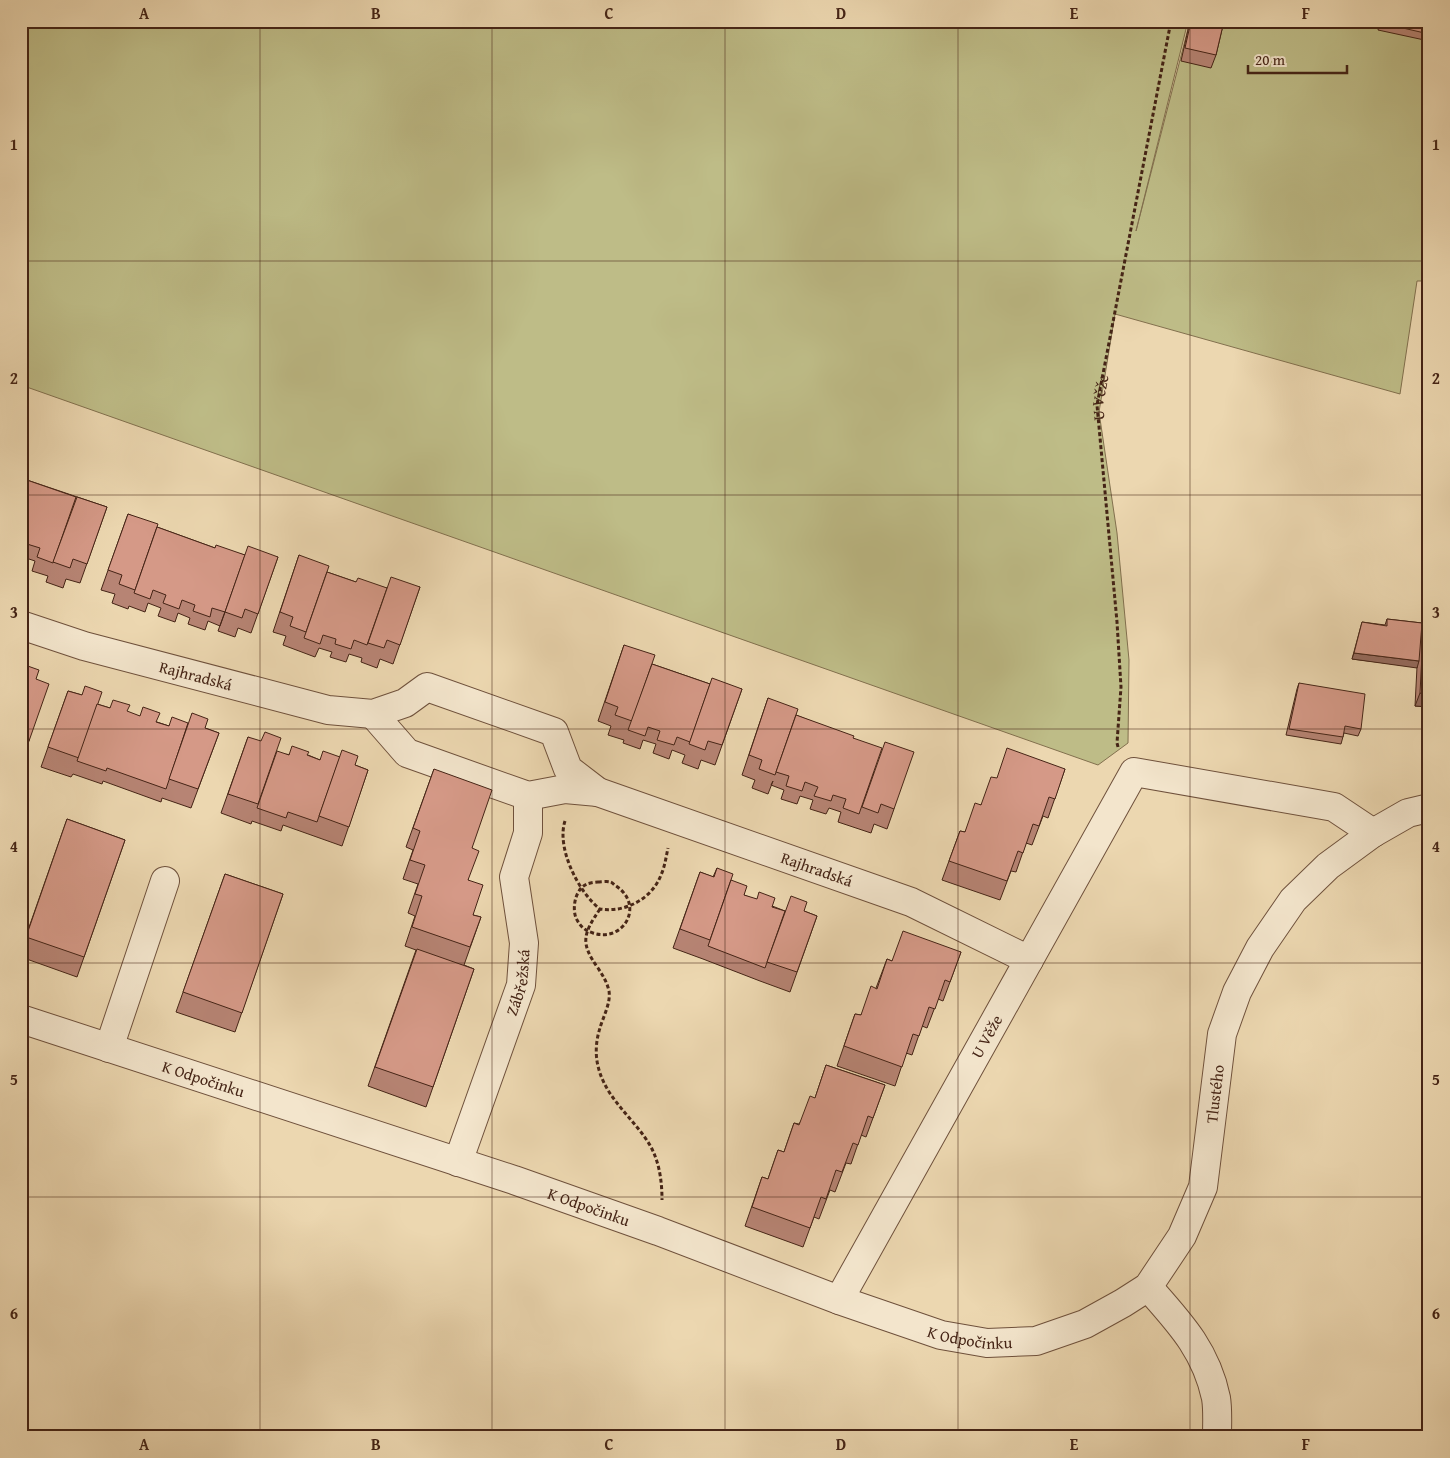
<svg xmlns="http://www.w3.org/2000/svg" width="1450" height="1458" font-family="'Gentium Book Plus',serif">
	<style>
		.green { fill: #bebc87; stroke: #82704e }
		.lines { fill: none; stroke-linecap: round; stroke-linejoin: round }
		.minor-casing { stroke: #6f513c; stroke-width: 30 }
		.path { stroke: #452416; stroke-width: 3; stroke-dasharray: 4 2.5; stroke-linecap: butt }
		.minor { stroke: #f3e5cc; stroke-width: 28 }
		.wall { fill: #b78474; stroke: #452416 }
		.shaded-wall { fill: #956b5e; stroke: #452416 }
		.building { fill: #d59987; stroke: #452416 }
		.grid { fill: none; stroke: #452416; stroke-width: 1; stroke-opacity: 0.55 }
		.labels { text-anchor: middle; stroke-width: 4; stroke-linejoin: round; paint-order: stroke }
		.street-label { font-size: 16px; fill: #452416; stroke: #f3e5cc }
		.neatline { fill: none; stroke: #452416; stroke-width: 2 }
		.grid-label { font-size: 16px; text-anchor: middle; font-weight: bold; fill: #452416 }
	</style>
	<rect width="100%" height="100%" fill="#ecd7b0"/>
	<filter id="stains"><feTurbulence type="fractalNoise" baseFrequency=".004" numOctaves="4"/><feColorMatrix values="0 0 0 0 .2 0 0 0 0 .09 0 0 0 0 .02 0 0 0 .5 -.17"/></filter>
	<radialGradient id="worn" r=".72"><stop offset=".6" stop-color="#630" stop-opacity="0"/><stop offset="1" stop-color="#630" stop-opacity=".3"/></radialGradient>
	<path class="green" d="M21,21H1188L1136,231L1190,21H1429V281H1417L1400,394L1115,314L1099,412L1117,533L1129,660L1128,743L1098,765L21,385Z"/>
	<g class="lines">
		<g class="minor-casing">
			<g id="minor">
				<path id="s2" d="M21,625L84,646L328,710L373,714L405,703L427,687L554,732L568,769L598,792L911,902L1029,960"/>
				<path d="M373,714L407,753L528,796L565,789L598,792"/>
				<path id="s3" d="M21,1019L514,1180L658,1231L839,1300L941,1335L987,1343L1036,1341L1085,1324L1123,1303L1148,1287L1182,1236L1203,1187L1222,1034L1237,992L1260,948L1293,900L1328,866L1373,833L1408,813L1429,808"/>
				<path d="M109,1048L165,881"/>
				<path id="s4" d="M458,1162L521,985L524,943L514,877L528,833V796"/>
				<path d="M1148,1287C1179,1322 1206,1350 1216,1398C1218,1410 1217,1424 1217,1437"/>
				<path id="s5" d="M839,1300L1134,772L1334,807L1373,833"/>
			</g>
		</g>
		<g class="path">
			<path id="s1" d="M1118,747L1117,743L1121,687L1117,622L1097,405L1171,21"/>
			<path d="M565,821C556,848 579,893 600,909C625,913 652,899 661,875C665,866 666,857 668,848"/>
			<path d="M598,882C601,882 607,881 610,882C612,882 614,885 616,886C645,905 624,943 593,933C584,930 580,926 576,918C572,908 575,889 587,884C590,883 595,882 598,882Z"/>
			<path d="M600,909C583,934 580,943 598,968C603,976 607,982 609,991C611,1003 603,1017 600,1028C596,1040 595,1054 598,1066C605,1097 631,1116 648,1142C659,1159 662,1180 662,1200"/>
		</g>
		<use href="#minor" class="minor"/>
	</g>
	<g class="wall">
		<path d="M1190,21H1224L1216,55L1211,68L1181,61Z"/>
		<path d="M1380,21H1429V41L1378,30Z"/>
		<path d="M21,478L107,507L80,583L66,579L63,588L46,582L48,576L32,571L35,561L23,557L21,561Z"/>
		<path d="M128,514L157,527L215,548L245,555L278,557L251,633L238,628L235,637L218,631L230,598L220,626L208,621L205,630L188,624L190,618L178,613L175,622L158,616L161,608L148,603L145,612L129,606L128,609L112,603L115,594L101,590Z"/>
		<path d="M299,555L327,572L356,582L387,588L420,587L393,664L380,659L377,668L361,662L362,658L349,654L346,662L330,657L332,652L319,648L315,657L283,645L286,636L273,632Z"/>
		<path d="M1424,616H1429V707L1415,706L1417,667L1352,659L1362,622L1385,625L1387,619L1422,623Z"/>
		<path d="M624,645L652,664L710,684L742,689L715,765L701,760L698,769L682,763L685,755L672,750L669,759L653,753L656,744L643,740L640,749L623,743L624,740L608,735L611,726L598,721Z"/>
		<path d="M21,668L36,679L29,741L22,760H21Z"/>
		<path d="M1299,683L1361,729L1358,736L1344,733L1341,744L1286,735L1297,689Z"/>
		<path d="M68,691L82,695L97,704L110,708L127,712L169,726L205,728L219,733L191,808L162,798L161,802L103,781L102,784L73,774L71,777L41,767Z"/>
		<path d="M768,698L796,715L853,738L894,809L887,829L874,824L871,833L838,822L841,812L829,808L826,814L810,809L813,800L800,796L797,804L781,799L784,790L771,785L773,781L768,794L752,788L755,780L742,775Z"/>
		<path d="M248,737L276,754L308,755L320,760L355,765L368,770L342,846L283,825L281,831L252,821L251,824L221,813Z"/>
		<path d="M434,769L472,848L468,880L473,915L481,917L464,965L474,969L426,1107L368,1086L416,950L405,946L415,916L408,913L418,884L403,879L413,850L406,847Z"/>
		<path d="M1065,769L1048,818L1043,816L1032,845L1026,843L1016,872L1011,871L1000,900L942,880L960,831L965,832L980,805Z"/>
		<path d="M67,819L125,840L77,977L21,957V950Z"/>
		<path d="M717,868L731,880L744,895L785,911H804L817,916L790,992L760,981L703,959L673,948L700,872L713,877Z"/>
		<path d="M225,874L283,894L235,1032L176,1012Z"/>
		<path d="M961,952L943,1001L938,999L927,1028L922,1026L912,1055L906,1053L895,1086L837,1066L855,1014L861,1015L876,988L887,959L892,961Z"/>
		<path d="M826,1065L885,1085L866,1137L861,1135L851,1164L846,1163L835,1192L830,1190L819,1219L814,1217L803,1247L745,1226L762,1177L768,1179L778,1150L784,1152L794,1123L799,1124L815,1098Z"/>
	</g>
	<g class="shaded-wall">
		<path d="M1354,653L1419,661L1417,668L1352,659Z"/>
		<path d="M1420,693L1429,694V707L1415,706Z"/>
	</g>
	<g class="building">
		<path d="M1191,21H1224L1216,55L1185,48Z"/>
		<path d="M1381,21H1429V34L1381,23Z"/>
		<path d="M21,478L76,497L53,563L37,557L40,548L27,544L24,553L21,552Z"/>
		<path d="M77,497L107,507L87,564L73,559L70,568L53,562Z"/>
		<path d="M128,514L158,524L135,590L119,584L122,575L108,570Z"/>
		<path d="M157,527L215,548L216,545L245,555L225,612L212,608L210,617L193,611L195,605L182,600L179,609L163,603L166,595L153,590L150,599L134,593Z"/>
		<path d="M248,546L278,557L258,614L245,609L242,618L225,612Z"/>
		<path d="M299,555L329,566L306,632L290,626L293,617L280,612Z"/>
		<path d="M327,572L356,582L358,578L387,588L367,645L354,640L351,649L335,644L336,639L323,635L320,644L304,638Z"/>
		<path d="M391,577L420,587L400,645L387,640L384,648L368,643Z"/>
		<path d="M1424,616H1429V694L1420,693Z"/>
		<path d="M1387,619L1422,623L1419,661L1354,653L1362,622L1387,626Z"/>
		<path d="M624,645L655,655L632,721L615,715L618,707L605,702Z"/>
		<path d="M22,664L39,670L36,679L49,684L29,741L21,738V668Z"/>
		<path d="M652,664L710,684L690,742L677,737L674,745L657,740L660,731L648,727L645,736L628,730Z"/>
		<path d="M712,678L742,689L722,745L708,741L705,750L689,744Z"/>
		<path d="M1299,683L1365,694L1361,729L1345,726L1343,737L1289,729Z"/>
		<path d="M85,686L102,692L79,758L48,747L68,691L82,695Z"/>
		<path d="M768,698L798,709L775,775L759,769L762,760L749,755Z"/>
		<path d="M113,700L130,705L127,711L140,716L143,707L160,713L156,722L169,726L172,717L188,723L166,789L107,768L106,771L77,761L97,704L110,708Z"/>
		<path d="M192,713L208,719L205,728L219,733L198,789L169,779Z"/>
		<path d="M796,715L854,736L853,738L882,748L859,814L843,808L846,799L833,795L831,801L814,796L818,787L805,782L802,791L786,786L789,776L776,772Z"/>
		<path d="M265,732L281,738L258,804L228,794L248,737L261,741Z"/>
		<path d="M885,742L914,752L894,809L881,804L878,813L862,807Z"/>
		<path d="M292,746L309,752L307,755L320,760L323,751L340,757L317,822L288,812L286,818L257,808L277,751L289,755Z"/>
		<path d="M1007,748L1065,769L1055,799L1049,797L1039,826L1033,824L1023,853L1018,851L1007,881L949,861L960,831L965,832L975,803L981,805L991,777L997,778Z"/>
		<path d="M342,750L358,756L355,765L368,770L349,827L319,816Z"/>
		<path d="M434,769L492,790L472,848L479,851L468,880L483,885L473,915L481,917L470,947L412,927L422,896L415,894L425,865L410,860L420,831L413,828Z"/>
		<path d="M67,819L125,840L84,957L26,937Z"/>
		<path d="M717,868L733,874L710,940L680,929L700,872L714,877Z"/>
		<path d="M225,874L283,894L242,1013L183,992Z"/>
		<path d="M731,880L747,886L744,895L757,899L759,892L775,898L772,907L785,911L765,968L708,946Z"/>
		<path d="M791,896L807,902L804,911L817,916L797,972L767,962Z"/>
		<path d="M903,931L961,952L950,982L945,980L935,1009L929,1007L919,1036L913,1034L902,1067L844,1046L855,1014L861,1015L871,986L877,989L887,959L892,961Z"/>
		<path d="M417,949L474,969L433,1087L375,1067Z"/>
		<path d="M826,1065L885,1085L873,1118L868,1116L858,1145L853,1143L842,1172L836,1170L826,1199L821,1197L810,1228L752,1207L762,1177L768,1179L778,1150L784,1152L794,1123L799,1125L810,1096L815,1098Z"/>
	</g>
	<path class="grid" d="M260,21V1437M492,21V1437M725,21V1437M958,21V1437M1190,21V1437M21,261H1429M21,495H1429M21,729H1429M21,963H1429M21,1197H1429"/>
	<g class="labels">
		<g class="street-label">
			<text dy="6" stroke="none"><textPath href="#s1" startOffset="351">U Věže</textPath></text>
			<text dy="6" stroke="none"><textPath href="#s2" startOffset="182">Rajhradská</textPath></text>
			<text dy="6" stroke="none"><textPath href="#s2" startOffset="869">Rajhradská</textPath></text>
			<text dy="6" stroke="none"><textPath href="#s4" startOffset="190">Zábřežská</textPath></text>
			<text dy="6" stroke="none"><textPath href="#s5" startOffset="302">U Věže</textPath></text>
			<text dy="6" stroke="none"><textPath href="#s3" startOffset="192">K Odpočinku</textPath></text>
			<text dy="6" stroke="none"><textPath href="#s3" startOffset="1402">Tlustého</textPath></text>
			<text dy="6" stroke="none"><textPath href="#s3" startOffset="598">K Odpočinku</textPath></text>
			<text dy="6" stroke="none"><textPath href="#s3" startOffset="1002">K Odpočinku</textPath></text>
		</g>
	</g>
	<rect width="1450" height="1458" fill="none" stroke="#ecd7b0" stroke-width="55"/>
	<path d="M1248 65v8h99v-8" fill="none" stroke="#452416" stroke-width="2.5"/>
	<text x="1255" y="65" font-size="15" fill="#452416" stroke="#f3e5cc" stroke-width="4" paint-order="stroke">20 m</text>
	<rect x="28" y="28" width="1394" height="1402" class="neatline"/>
	<g class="grid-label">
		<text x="144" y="19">A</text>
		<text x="376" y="19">B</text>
		<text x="609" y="19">C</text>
		<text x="841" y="19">D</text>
		<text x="1074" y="19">E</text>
		<text x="1306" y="19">F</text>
		<text x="14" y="150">1</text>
		<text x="1436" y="150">1</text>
		<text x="14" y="384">2</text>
		<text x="1436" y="384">2</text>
		<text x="14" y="618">3</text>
		<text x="1436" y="618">3</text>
		<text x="14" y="852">4</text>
		<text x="1436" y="852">4</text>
		<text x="14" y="1085">5</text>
		<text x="1436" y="1085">5</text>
		<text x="14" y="1319">6</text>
		<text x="1436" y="1319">6</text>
		<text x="144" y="1450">A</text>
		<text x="376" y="1450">B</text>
		<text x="609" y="1450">C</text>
		<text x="841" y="1450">D</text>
		<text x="1074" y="1450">E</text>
		<text x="1306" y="1450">F</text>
	</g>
	<rect width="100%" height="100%" filter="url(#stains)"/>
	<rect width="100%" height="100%" fill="url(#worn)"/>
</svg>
